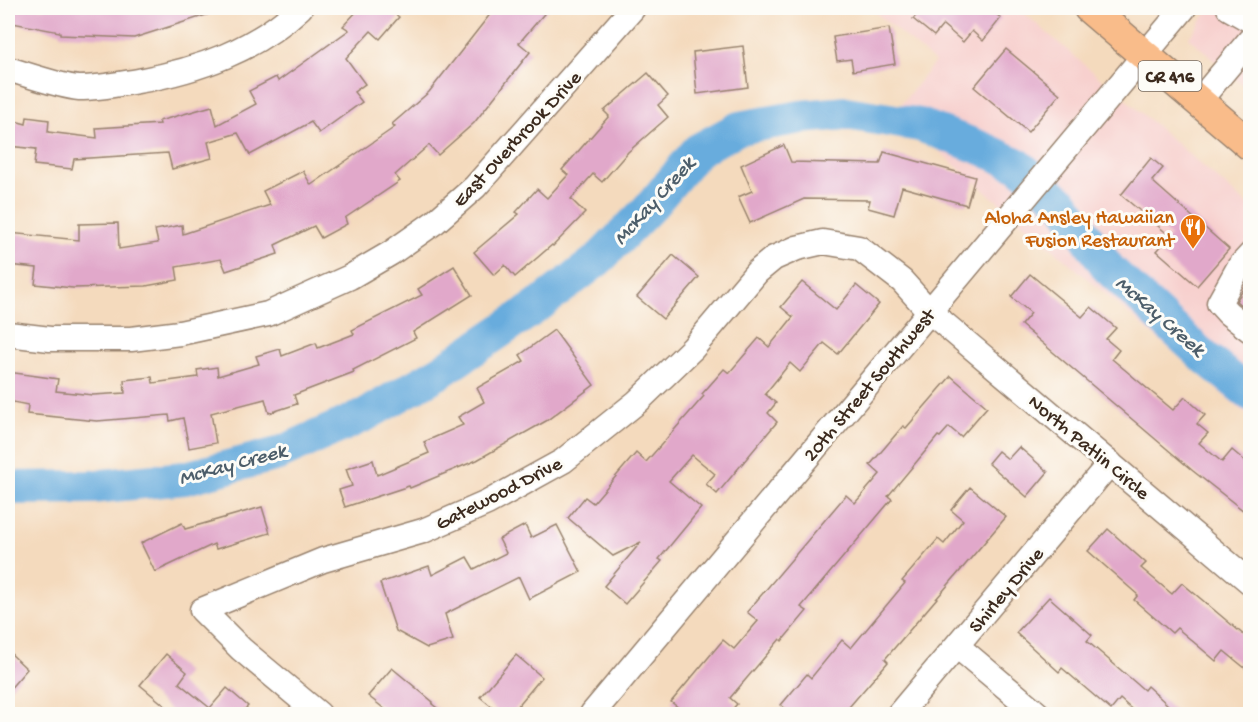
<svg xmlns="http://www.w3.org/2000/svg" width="1258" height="722" font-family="'Gochi Hand',sans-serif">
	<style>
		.built { fill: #f7d0ce }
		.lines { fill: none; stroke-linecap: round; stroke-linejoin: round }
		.river { stroke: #68acdd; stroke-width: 34 }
		.building { fill: #e1a8ca }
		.minor-casing { stroke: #98826e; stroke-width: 27 }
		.major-casing { stroke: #98826e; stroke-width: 33 }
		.minor { stroke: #fff; stroke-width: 24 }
		.major { stroke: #f9bc8a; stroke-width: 30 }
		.labels { text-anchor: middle; stroke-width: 6; stroke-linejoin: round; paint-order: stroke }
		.shield { fill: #fdfcf7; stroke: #75695f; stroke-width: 1.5 }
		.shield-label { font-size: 18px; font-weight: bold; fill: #3b2a1e }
		.street-label { font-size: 20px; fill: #3b2a1e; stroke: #fdfcf7 }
		.food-label { font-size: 20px; fill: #c56008; stroke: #fdfcf7; text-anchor: end }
		.water-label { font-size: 21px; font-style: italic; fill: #4d5e6a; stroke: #fdfcf7 }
	</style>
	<rect width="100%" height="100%" fill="#fdfcf7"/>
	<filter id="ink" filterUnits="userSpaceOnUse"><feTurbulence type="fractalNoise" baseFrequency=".0167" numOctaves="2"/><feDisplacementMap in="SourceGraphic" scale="12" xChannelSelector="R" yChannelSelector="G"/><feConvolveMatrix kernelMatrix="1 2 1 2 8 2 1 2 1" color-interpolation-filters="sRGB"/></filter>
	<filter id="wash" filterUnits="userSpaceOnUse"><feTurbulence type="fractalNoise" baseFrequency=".008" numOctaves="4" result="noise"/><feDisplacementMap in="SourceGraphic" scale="24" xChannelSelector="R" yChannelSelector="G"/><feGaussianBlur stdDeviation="1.35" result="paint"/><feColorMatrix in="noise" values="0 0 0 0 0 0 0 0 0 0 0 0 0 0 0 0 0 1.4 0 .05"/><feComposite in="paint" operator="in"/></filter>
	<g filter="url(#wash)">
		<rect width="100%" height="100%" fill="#f4dabd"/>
		<g class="built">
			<path d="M870,8H1018L1108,85L1004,207L894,113L935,62Z"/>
			<path d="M1210,8H1250V91L1189,38Z"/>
			<path d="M1123,97L1250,207V418L1019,220Z"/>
		</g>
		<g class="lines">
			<path class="river" d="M8,488L92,487L185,478L278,454L365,415L440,372L539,305L599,259L652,205L698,150L739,128L801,117L846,113L920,125L984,149L1018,165L1064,204L1109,269L1202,355L1250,394"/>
		</g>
		<g id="blocks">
			<g class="building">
				<path d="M15,8H219V11L134,38L60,35V32L12,23Z"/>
				<path d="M360,8H388L399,17L380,39L371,31L346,58L365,84L354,92L362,102L319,133L311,122L250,155L238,133L208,142L212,158L172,169L168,153L74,159L72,169L34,165L36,149L8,146V119L26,124L27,117L49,120L48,132L97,138L96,128L160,124L159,121L212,106L217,125L256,104L249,91L276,77L278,81L349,30L343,26Z"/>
				<path d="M495,8H549L519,43L530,52L474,123L438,155L429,145L395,175L400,181L345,218L347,224L321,238L314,226L275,245L278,254L226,271L221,259L176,267L178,280L146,286L73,288L35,284L37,268L8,265L9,233L79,240V224L118,223L119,249L158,243L155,230L182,225L183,234L270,205L263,191L303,171L311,185L395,127L392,124L429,92Z"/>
				<path d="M923,8H988L1001,18L983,41L972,31L963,42L943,25L934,36L913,19Z"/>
				<path d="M889,28L895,64L853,71L851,59L837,61L833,37Z"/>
				<path d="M743,46L748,87L697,94L693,52Z"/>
				<path d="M1006,49L1060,94L1028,132L974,87Z"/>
				<path d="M648,73L668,96L658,105L668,117L628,152L602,182L593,174L571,199L585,213L553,246L552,245L515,277L505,265L494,275L474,252L519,214L516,212L537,189L547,198L568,175L562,170L609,116L604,111Z"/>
				<path d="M784,145L791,162L880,164L884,152L975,177L967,205L902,187L894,215L868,208L870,200L804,199L750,223L738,197L752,191L741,165Z"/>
				<path d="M1151,158L1163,168L1152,181L1229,249L1197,286L1157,251L1170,236L1121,195Z"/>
				<path d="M673,255L699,277L663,319L637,297Z"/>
				<path d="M454,266L472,295L413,332L416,338L353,370L354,372L294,395L297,404L269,413L265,399L211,413L216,443L189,448L183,418L170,421L169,415L97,421L27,414L28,405L8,401V372L58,379L56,391L93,395L125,393L124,380L152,377L153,383L198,377L197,370L217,367L218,376L259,364L256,356L280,349L282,356L316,343L318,348L354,334L352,330L422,295L418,289Z"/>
				<path d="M1030,274L1082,317L1091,307L1116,328L1106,339L1119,350L1112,359L1173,410L1185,397L1205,415L1197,424L1208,433L1199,443L1222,462L1232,450L1251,466V504L1244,511L1193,471L1021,325L1031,313L1011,297Z"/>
				<path d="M1251,278V312L1236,301Z"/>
				<path d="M802,282L836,310L856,285L879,304L838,354L824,343L800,372L790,363L765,394L776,403L768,413L777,422L717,494L706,484L715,474L692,455L669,481L701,508L659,559L662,561L625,604L604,586L641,542L613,556L568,518L585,497L593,503L636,453L646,462L704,396L702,394L724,369L729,373L759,338L769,347L793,317L781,307Z"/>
				<path d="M554,330L594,385L546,421L477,460L410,488L409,486L345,507L339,490L352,486L346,469L373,460L377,475L429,453L424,442L463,425L458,417L484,402L477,388L524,361L520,355Z"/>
				<path d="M951,376L987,407L961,437L949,427L940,437L938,436L888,496L892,499L801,607L807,611L782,641L780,639L730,698L737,704L728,714H687L671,702L723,640L734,649L758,621L747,612L846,495L855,503L880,474L870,465L903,426L906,428Z"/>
				<path d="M1019,447L1048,472L1027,497L988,463L998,451L1008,459Z"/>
				<path d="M970,487L1006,517L885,659L888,662L843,714H792L781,705L807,674L811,678L842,640L851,648L905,583L902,581L938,539L944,544L963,520L951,510Z"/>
				<path d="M262,507L270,533L216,549L214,544L155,572L141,543L182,523L185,529Z"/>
				<path d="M525,525L531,538L557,525L581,572L529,599L519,577L445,614L453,640L427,648L396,631L380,583L429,566L432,575L467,557L474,569L506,553L499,539Z"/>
				<path d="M1108,529L1146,563L1141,568L1172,594L1182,583L1251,641V673L1224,651L1216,661L1177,628L1172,633L1134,600L1138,595L1088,551Z"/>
				<path d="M1049,597L1092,635L1087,641L1144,690L1147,686L1178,714H1137L1120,699L1111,710L1062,668L1059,672L1016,633Z"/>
				<path d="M8,651L27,669L8,691Z"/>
				<path d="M166,654L187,672L179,683L210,708L227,688L248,706L240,714H175L140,685Z"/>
				<path d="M516,655L542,677L511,714H501L480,697Z"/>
				<path d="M392,668L433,702L432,704L445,714H391L368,696Z"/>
			</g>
		</g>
	</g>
	<g filter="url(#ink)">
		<use href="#blocks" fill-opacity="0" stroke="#98826e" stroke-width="1.5"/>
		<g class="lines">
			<g class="minor-casing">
				<g id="minor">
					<path d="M1229,8L1250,20"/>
					<path d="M8,69C25,74 62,87 79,88C99,88 119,84 138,81C199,70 255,50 300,8"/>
					<path d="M1199,101L1250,40"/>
					<path d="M1250,255L1239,267L1219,303L1228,313L1250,330"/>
					<path d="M8,334L50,339H131L180,333L268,314L350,277L391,253L435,222L475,187L633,8"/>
					<path d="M957,646L1038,714"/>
					<path d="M319,714L241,649L202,610L323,560L423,531L487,503L563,461L637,402L693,348L757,272L774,258L797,248L823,242L859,248L902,281L929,311L1250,582"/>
					<path d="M592,714L1184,8"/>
					<path d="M899,714L1110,463"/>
				</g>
			</g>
			<g class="major-casing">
				<path id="major" d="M1089,8L1250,145"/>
			</g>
			<use href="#minor" class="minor"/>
			<use href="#major" class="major"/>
		</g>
	</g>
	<defs>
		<g id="restaurant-pin" transform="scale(1.35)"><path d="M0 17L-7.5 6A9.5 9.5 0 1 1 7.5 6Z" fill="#e8710a" stroke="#fdfcf7"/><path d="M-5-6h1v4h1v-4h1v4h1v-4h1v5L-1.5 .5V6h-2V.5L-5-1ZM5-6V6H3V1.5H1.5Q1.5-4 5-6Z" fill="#fff"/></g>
	</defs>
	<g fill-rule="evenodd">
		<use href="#restaurant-pin" x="1193" y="227"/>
	</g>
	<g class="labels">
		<rect class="shield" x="1138.5" y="61" width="63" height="30" rx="4.5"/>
		<g class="shield-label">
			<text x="1170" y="82">CR 416</text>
		</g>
		<g class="street-label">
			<text transform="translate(516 138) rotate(-47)" y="7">East Overbrook Drive</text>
			<text transform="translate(868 384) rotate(-50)" y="7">20th Street Southwest</text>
			<text transform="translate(1090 446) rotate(40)" y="7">North Patlin Circle</text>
			<text transform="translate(498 492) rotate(-27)" y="7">Gatewood Drive</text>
			<text transform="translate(1005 589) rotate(-50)" y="7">Shirley Drive</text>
		</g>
		<g class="food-label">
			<text x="1174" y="223">Aloha Ansley Hawaiian<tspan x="1174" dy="23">Fusion Restaurant</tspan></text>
		</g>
		<g class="water-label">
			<text transform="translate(653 200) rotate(-48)" y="7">McKay Creek</text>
			<text transform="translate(1161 315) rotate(41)" y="7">McKay Creek</text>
			<text transform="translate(232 463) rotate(-15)" y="7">McKay Creek</text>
		</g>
	</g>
	<rect width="1258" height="722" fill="none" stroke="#fdfcf7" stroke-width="30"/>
</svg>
